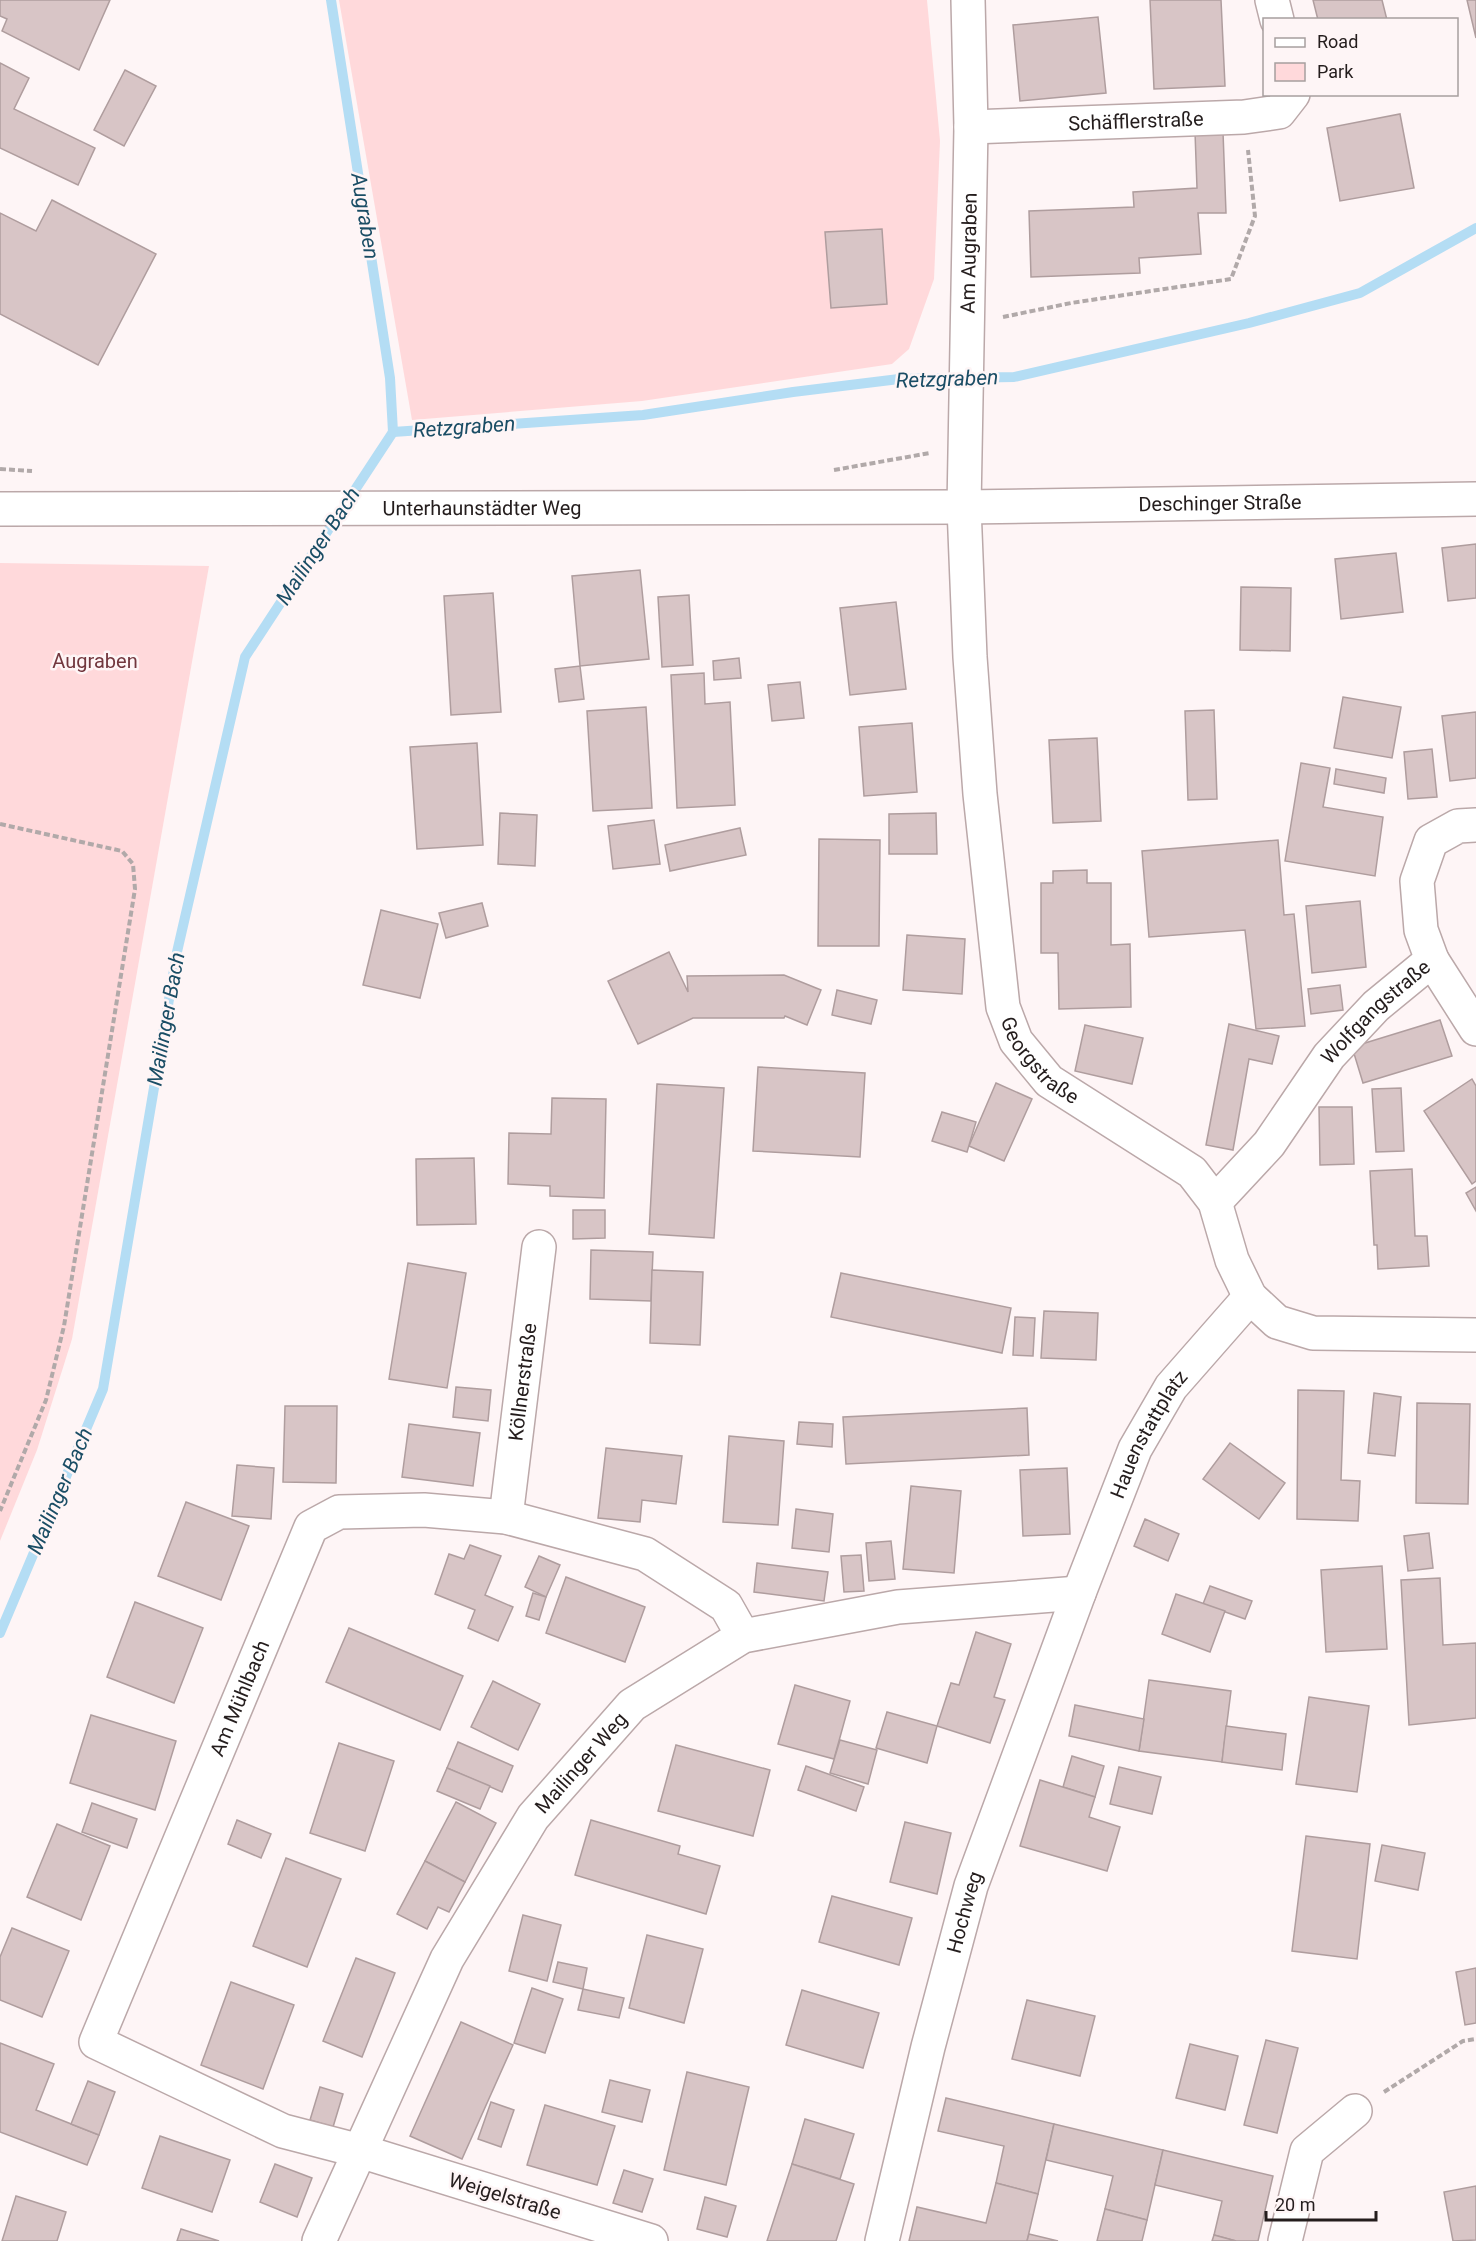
<svg xmlns="http://www.w3.org/2000/svg" width="1476" height="2241" font-family="Roboto,sans-serif">
	<style>
		.green { fill: #ffd9db }
		.lines { fill: none; stroke-linecap: round; stroke-linejoin: round }
		.stream { stroke: #b4ddf4; stroke-width: 10 }
		.building { fill: #d8c5c6; stroke: #af9d9e; stroke-width: 1.5 }
		.minor-casing { stroke: #bba8a9; stroke-width: 36 }
		.tertiary-casing { stroke: #bba8a9; stroke-width: 36 }
		.path { stroke: #b1a9a9; stroke-width: 4; stroke-dasharray: 6 3; stroke-linecap: butt }
		.minor { stroke: #fff; stroke-width: 33 }
		.tertiary { stroke: #fff; stroke-width: 33 }
		.labels { text-anchor: middle; stroke-width: 5; stroke-linejoin: round; paint-order: stroke }
		.street-label { font-size: 20px; fill: #241d1d; stroke: #fef5f6 }
		.park-label { font-size: 20px; fill: #72373e; stroke: #fef5f6 }
		.water-label { font-size: 21px; font-style: italic; fill: #1a4d65; stroke: #fef5f6 }
	</style>
	<rect width="100%" height="100%" fill="#fef5f6"/>
	<g class="green">
		<path d="M339,0H927L940,141L934,279L909,349L892,364L642,401L412,420Z"/>
		<path d="M0,563L209,566L72,1339L37,1450L0,1541Z"/>
	</g>
	<g class="lines">
		<g class="stream">
			<path d="M331,0L390,378L393,432"/>
			<path d="M393,432L643,415L793,392L899,379L1014,377L1249,323L1360,293L1476,228"/>
			<path d="M347,502L393,432"/>
			<path d="M0,1633L103,1389L177,952L245,657L338,515"/>
		</g>
	</g>
	<g class="building">
		<path d="M0,0H110L79,70L2,31L7,19L0,16Z"/>
		<path d="M1150,0H1221L1225,86L1154,89Z"/>
		<path d="M1313,0H1382L1387,20H1318Z"/>
		<path d="M1467,0H1476V38Z"/>
		<path d="M1098,17L1106,93L1020,101L1013,25Z"/>
		<path d="M0,63L29,78L14,109L95,148L78,185L0,148Z"/>
		<path d="M125,70L156,86L124,146L94,130Z"/>
		<path d="M1400,114L1414,188L1340,201L1327,128Z"/>
		<path d="M1195,132H1223L1226,213H1198L1201,254L1139,258L1140,273L1031,277L1029,211L1134,207L1133,192L1197,188Z"/>
		<path d="M52,200L156,254L98,365L0,314V213L36,231Z"/>
		<path d="M882,229L887,304L831,308L825,232Z"/>
		<path d="M1476,544V598L1448,601L1442,548Z"/>
		<path d="M1396,553L1403,612L1341,619L1335,559Z"/>
		<path d="M640,570L649,659L580,666L572,576Z"/>
		<path d="M1241,587L1291,588L1290,651L1240,650Z"/>
		<path d="M493,593L501,712L451,715L444,596Z"/>
		<path d="M689,595L693,665L662,667L658,597Z"/>
		<path d="M896,602L906,689L850,695L840,608Z"/>
		<path d="M739,658L741,678L714,680L713,661Z"/>
		<path d="M580,666L584,699L559,702L555,669Z"/>
		<path d="M704,673L705,704L730,702L735,805L677,808L671,675Z"/>
		<path d="M800,682L804,718L772,721L768,685Z"/>
		<path d="M1343,697L1401,707L1392,758L1334,748Z"/>
		<path d="M646,707L652,808L593,811L587,711Z"/>
		<path d="M1214,710L1217,799L1188,800L1185,711Z"/>
		<path d="M1476,712V778L1450,781L1442,716Z"/>
		<path d="M912,723L917,792L864,796L859,727Z"/>
		<path d="M1097,738L1101,821L1053,823L1049,740Z"/>
		<path d="M477,743L483,845L417,849L410,747Z"/>
		<path d="M1432,749L1437,797L1408,799L1404,752Z"/>
		<path d="M1301,763L1330,768L1323,807L1383,817L1375,876L1285,861Z"/>
		<path d="M1336,769L1386,778L1384,793L1334,784Z"/>
		<path d="M500,813L537,815L535,866L498,864Z"/>
		<path d="M936,813L937,854H889V814Z"/>
		<path d="M654,820L660,864L613,869L608,826Z"/>
		<path d="M740,828L746,855L670,871L665,845Z"/>
		<path d="M819,839L880,840L879,946H818Z"/>
		<path d="M1278,840L1284,915L1294,914L1305,1026L1256,1029L1245,930L1149,937L1142,851Z"/>
		<path d="M1087,870V883H1111V945L1130,944L1131,1007L1059,1009L1058,953H1041V883H1053V871Z"/>
		<path d="M1360,901L1366,967L1312,973L1306,906Z"/>
		<path d="M482,903L488,926L446,938L439,913Z"/>
		<path d="M381,910L438,924L420,998L363,985Z"/>
		<path d="M907,935L965,939L962,994L903,990Z"/>
		<path d="M669,952L688,992L687,976L784,975L821,990L807,1025L785,1016L784,1018H693L638,1044L608,981Z"/>
		<path d="M1340,985L1343,1010L1311,1014L1308,989Z"/>
		<path d="M837,990L877,1000L871,1024L832,1015Z"/>
		<path d="M1440,1020L1452,1056L1363,1083L1352,1047Z"/>
		<path d="M1229,1024L1279,1036L1272,1064L1249,1059L1233,1150L1206,1145Z"/>
		<path d="M1085,1025L1143,1038L1132,1084L1075,1071Z"/>
		<path d="M758,1067L865,1073L860,1157L753,1151Z"/>
		<path d="M1472,1079L1476,1086V1181L1472,1184L1424,1111Z"/>
		<path d="M996,1083L1032,1099L1004,1161L969,1146Z"/>
		<path d="M657,1084L724,1088L714,1238L649,1234Z"/>
		<path d="M1401,1088L1404,1151L1376,1152L1372,1089Z"/>
		<path d="M552,1098L606,1099L604,1198L550,1196V1186L508,1184L509,1133L551,1134Z"/>
		<path d="M1319,1107H1352L1354,1164L1320,1165Z"/>
		<path d="M942,1112L976,1122L967,1152L932,1141Z"/>
		<path d="M474,1158L476,1224L417,1225L416,1159Z"/>
		<path d="M1412,1169L1415,1236H1427L1429,1266L1378,1269L1377,1245H1374L1370,1171Z"/>
		<path d="M1476,1187V1211L1466,1193Z"/>
		<path d="M573,1210H605V1238L573,1239Z"/>
		<path d="M591,1250L653,1252L651,1301L590,1299Z"/>
		<path d="M408,1263L466,1273L447,1388L389,1379Z"/>
		<path d="M652,1270L703,1272L700,1345L650,1343Z"/>
		<path d="M841,1273L1011,1308L1002,1353L831,1317Z"/>
		<path d="M1044,1311L1098,1313L1096,1360L1041,1358Z"/>
		<path d="M1015,1317L1035,1318L1033,1356L1013,1355Z"/>
		<path d="M456,1387L491,1390L488,1421L453,1417Z"/>
		<path d="M1298,1390L1344,1391L1341,1480L1360,1481L1358,1521L1297,1519Z"/>
		<path d="M1374,1393L1401,1397L1395,1456L1368,1453Z"/>
		<path d="M1417,1403L1470,1404L1468,1504L1416,1503Z"/>
		<path d="M285,1406H337L336,1483L283,1482Z"/>
		<path d="M1027,1408L1029,1455L846,1464L843,1417Z"/>
		<path d="M799,1422L833,1424L832,1447L797,1444Z"/>
		<path d="M409,1424L480,1433L473,1486L402,1477Z"/>
		<path d="M729,1436L784,1441L778,1525L723,1522Z"/>
		<path d="M1230,1443L1285,1483L1259,1519L1203,1479Z"/>
		<path d="M606,1448L682,1456L676,1504L642,1500L640,1522L598,1518Z"/>
		<path d="M237,1465L274,1468L271,1519L232,1516Z"/>
		<path d="M1067,1468L1070,1534L1023,1536L1020,1470Z"/>
		<path d="M911,1486L961,1491L954,1573L903,1569Z"/>
		<path d="M186,1502L249,1526L221,1600L158,1576Z"/>
		<path d="M796,1509L833,1514L829,1552L792,1548Z"/>
		<path d="M1145,1519L1179,1534L1168,1561L1134,1546Z"/>
		<path d="M1429,1533L1433,1568L1408,1571L1404,1536Z"/>
		<path d="M891,1541L895,1579L869,1581L866,1543Z"/>
		<path d="M470,1545L501,1556L485,1595L513,1607L498,1641L468,1628L475,1610L435,1594L449,1554L464,1559Z"/>
		<path d="M861,1555L864,1591L844,1592L841,1556Z"/>
		<path d="M539,1556L560,1565L546,1597L525,1587Z"/>
		<path d="M757,1563L828,1572L824,1601L754,1592Z"/>
		<path d="M1382,1566L1387,1649L1326,1652L1321,1570Z"/>
		<path d="M566,1577L645,1607L625,1662L546,1633Z"/>
		<path d="M1440,1578L1443,1645L1476,1643V1718L1409,1725L1401,1580Z"/>
		<path d="M1210,1586L1252,1601L1245,1619L1203,1604Z"/>
		<path d="M533,1593L546,1597L539,1620L526,1616Z"/>
		<path d="M1176,1594L1225,1611L1210,1652L1162,1634Z"/>
		<path d="M135,1602L203,1628L174,1703L107,1677Z"/>
		<path d="M349,1628L463,1676L440,1730L326,1682Z"/>
		<path d="M976,1632L1011,1644L994,1697L1005,1700L990,1743L937,1726L951,1683L959,1685Z"/>
		<path d="M1149,1680L1231,1691L1222,1762L1139,1751Z"/>
		<path d="M493,1681L540,1704L518,1750L471,1727Z"/>
		<path d="M795,1685L850,1701L834,1759L778,1744Z"/>
		<path d="M1309,1697L1369,1706L1357,1792L1296,1784Z"/>
		<path d="M1075,1705L1144,1719L1139,1751L1069,1736Z"/>
		<path d="M887,1712L937,1726L927,1763L876,1748Z"/>
		<path d="M91,1715L176,1741L155,1810L70,1783Z"/>
		<path d="M1226,1726L1286,1734L1282,1770L1222,1762Z"/>
		<path d="M840,1740L877,1750L868,1784L830,1773Z"/>
		<path d="M458,1742L513,1766L502,1792L447,1768Z"/>
		<path d="M339,1743L394,1761L365,1851L310,1833Z"/>
		<path d="M676,1745L770,1770L753,1836L658,1811Z"/>
		<path d="M1072,1756L1104,1766L1095,1797L1063,1787Z"/>
		<path d="M806,1766L864,1787L856,1811L798,1790Z"/>
		<path d="M1119,1767L1161,1777L1152,1814L1110,1804Z"/>
		<path d="M447,1768L490,1786L480,1809L437,1791Z"/>
		<path d="M1040,1780L1095,1797L1089,1817L1120,1827L1107,1871L1020,1846Z"/>
		<path d="M456,1802L496,1823L465,1882L425,1861Z"/>
		<path d="M92,1803L137,1819L127,1848L82,1832Z"/>
		<path d="M237,1820L271,1834L261,1858L228,1844Z"/>
		<path d="M591,1820L680,1846L678,1854L720,1866L706,1914L575,1875Z"/>
		<path d="M905,1822L951,1833L937,1894L890,1882Z"/>
		<path d="M57,1824L110,1846L81,1920L27,1897Z"/>
		<path d="M1306,1836L1370,1844L1357,1959L1292,1951Z"/>
		<path d="M1382,1845L1425,1853L1418,1890L1375,1881Z"/>
		<path d="M286,1858L341,1879L307,1967L253,1946Z"/>
		<path d="M425,1861L465,1882L449,1912L438,1907L427,1929L397,1914Z"/>
		<path d="M832,1896L912,1918L899,1965L819,1942Z"/>
		<path d="M523,1915L561,1925L547,1981L509,1971Z"/>
		<path d="M12,1928L69,1951L42,2017L0,2000V1957Z"/>
		<path d="M647,1935L703,1949L684,2023L629,2008Z"/>
		<path d="M356,1958L395,1973L362,2057L323,2041Z"/>
		<path d="M558,1962L587,1968L583,1989L553,1982Z"/>
		<path d="M1476,1968V2023L1465,2025L1456,1972Z"/>
		<path d="M231,1982L294,2005L263,2089L201,2065Z"/>
		<path d="M532,1988L563,1999L545,2053L514,2043Z"/>
		<path d="M583,1989L624,1998L619,2018L578,2010Z"/>
		<path d="M802,1990L879,2013L863,2068L786,2045Z"/>
		<path d="M1027,2000L1095,2016L1080,2076L1012,2059Z"/>
		<path d="M461,2022L513,2045L462,2159L410,2136Z"/>
		<path d="M1266,2040L1298,2048L1277,2133L1244,2125Z"/>
		<path d="M0,2043L54,2064L36,2110L99,2135L87,2165L0,2132Z"/>
		<path d="M1190,2044L1238,2056L1225,2110L1176,2098Z"/>
		<path d="M687,2072L749,2087L726,2185L664,2170Z"/>
		<path d="M610,2080L650,2090L642,2122L602,2112Z"/>
		<path d="M88,2081L115,2092L99,2135L71,2124Z"/>
		<path d="M320,2087L343,2094L333,2127L310,2120Z"/>
		<path d="M946,2098L1054,2124L1038,2194L996,2183L1004,2146L938,2131Z"/>
		<path d="M491,2102L514,2110L501,2147L478,2139Z"/>
		<path d="M545,2105L615,2126L597,2185L527,2165Z"/>
		<path d="M805,2119L854,2134L840,2179L792,2164Z"/>
		<path d="M1054,2124L1163,2150L1147,2220L1105,2209L1113,2176L1046,2160Z"/>
		<path d="M160,2136L230,2160L212,2212L142,2188Z"/>
		<path d="M1163,2150L1273,2176L1258,2241H1236L1214,2235L1222,2201L1155,2185Z"/>
		<path d="M275,2164L312,2178L297,2217L260,2202Z"/>
		<path d="M792,2164L854,2184L836,2241H767Z"/>
		<path d="M624,2170L653,2179L642,2212L613,2203Z"/>
		<path d="M996,2183L1038,2194L1027,2241H909L917,2207L986,2223Z"/>
		<path d="M1476,2186V2240L1453,2241L1444,2192Z"/>
		<path d="M16,2196L66,2212L57,2241H2Z"/>
		<path d="M705,2197L736,2206L727,2237L697,2229Z"/>
		<path d="M1105,2209L1147,2220L1142,2241H1097Z"/>
		<path d="M181,2229L219,2241H177Z"/>
		<path d="M1029,2234L1058,2241H1027Z"/>
		<path d="M1214,2235L1236,2241H1212Z"/>
	</g>
	<g class="lines">
		<g class="minor-casing">
			<g id="minor">
				<path d="M1272,0L1277,20"/>
				<path id="s1" d="M971,127L1244,117L1279,112L1293,94"/>
				<path id="s2" d="M964,507L970,657L980,794L1003,1007L1016,1041L1049,1081L1192,1172L1215,1202L1232,1260L1250,1297L1277,1322L1313,1333L1476,1335"/>
				<path d="M1432,960L1476,1029"/>
				<path id="s3" d="M1215,1202L1269,1144L1329,1056L1376,1006L1432,960L1421,930L1417,881L1431,841L1458,826L1476,825"/>
				<path id="s4" d="M506,1517L539,1247"/>
				<path id="s5" d="M319,2241L447,1959L533,1817L632,1705L743,1636L898,1607L1079,1593"/>
				<path id="s6" d="M651,2241L360,2151L283,2131L96,2042L311,1527L339,1512L424,1510L506,1517L645,1554L726,1606L743,1636"/>
				<path id="s7" d="M882,2241L928,2047L971,1886L1079,1593L1135,1449L1171,1387L1250,1297"/>
				<path d="M1285,2241L1307,2151L1355,2111"/>
			</g>
		</g>
		<g class="tertiary-casing">
			<g id="tertiary">
				<path id="s8" d="M964,507L971,127L968,0"/>
				<path id="s9" d="M0,509L964,507L1476,499"/>
			</g>
		</g>
		<g class="path">
			<path d="M1003,317L1071,303L1231,279L1255,216L1248,150"/>
			<path d="M0,469L32,471"/>
			<path d="M834,470L930,453"/>
			<path d="M0,824L122,851L133,864L135,889L64,1326L46,1400L0,1511"/>
			<path d="M1384,2092L1463,2041L1476,2039"/>
		</g>
		<use href="#minor" class="minor"/>
		<use href="#tertiary" class="tertiary"/>
	</g>
	<g class="labels">
		<g class="street-label">
			<text dy="7" stroke="none"><textPath href="#s1" startOffset="165">Schäfflerstraße</textPath></text>
			<text dy="7" stroke="none"><textPath href="#s8" startOffset="254">Am Augraben</textPath></text>
			<text dy="7" stroke="none"><textPath href="#s9" startOffset="1220">Deschinger Straße</textPath></text>
			<text dy="7" stroke="none"><textPath href="#s9" startOffset="482">Unterhaunstädter Weg</textPath></text>
			<text dy="7" stroke="none"><textPath href="#s3" startOffset="250">Wolfgangstraße</textPath></text>
			<text dy="7" stroke="none"><textPath href="#s2" startOffset="568">Georgstraße</textPath></text>
			<text dy="7" stroke="none"><textPath href="#s4" startOffset="136">Köllnerstraße</textPath></text>
			<text dy="7" stroke="none"><textPath href="#s7" startOffset="852">Hauenstattplatz</textPath></text>
			<text dy="7" stroke="none"><textPath href="#s6" startOffset="964">Am Mühlbach</textPath></text>
			<text dy="7" stroke="none"><textPath href="#s5" startOffset="548">Mailinger Weg</textPath></text>
			<text dy="7" stroke="none"><textPath href="#s7" startOffset="339">Hochweg</textPath></text>
			<text transform="translate(505 2196) rotate(17)" y="7">Weigelstraße</text>
		</g>
		<g class="park-label">
			<text x="95" y="668">Augraben</text>
		</g>
		<g class="water-label">
			<text transform="translate(365 216) rotate(81)" y="7">Augraben</text>
			<text transform="translate(947 379) rotate(-2)" y="7">Retzgraben</text>
			<text transform="translate(464 427) rotate(-4)" y="7">Retzgraben</text>
			<text transform="translate(318 546) rotate(-57)" y="7">Mailinger Bach</text>
			<text transform="translate(166 1019) rotate(-80)" y="7">Mailinger Bach</text>
			<text transform="translate(60 1491) rotate(-67)" y="7">Mailinger Bach</text>
		</g>
	</g>
	<rect x="1263" y="18" width="195" height="78" fill="#fef5f6" stroke="#a79f9f" stroke-width="1.5"/>
	<rect x="1275" y="38" width="30" height="9" fill="#ffffff" stroke="#a79f9f" stroke-width="1.5"/>
	<text x="1317" y="48" font-size="18" fill="#241d1d">Road</text>
	<rect x="1275" y="63" width="30" height="18" fill="#ffd9db" stroke="#a79f9f" stroke-width="1.5"/>
	<text x="1317" y="78" font-size="18" fill="#241d1d">Park</text>
	<path d="M1266 2211v9h110v-9" fill="none" stroke="#241d1d" stroke-width="3"/>
	<text x="1275" y="2211" font-size="18" fill="#241d1d" stroke="#fef5f6" stroke-width="4.5" paint-order="stroke">20 m</text>
</svg>
